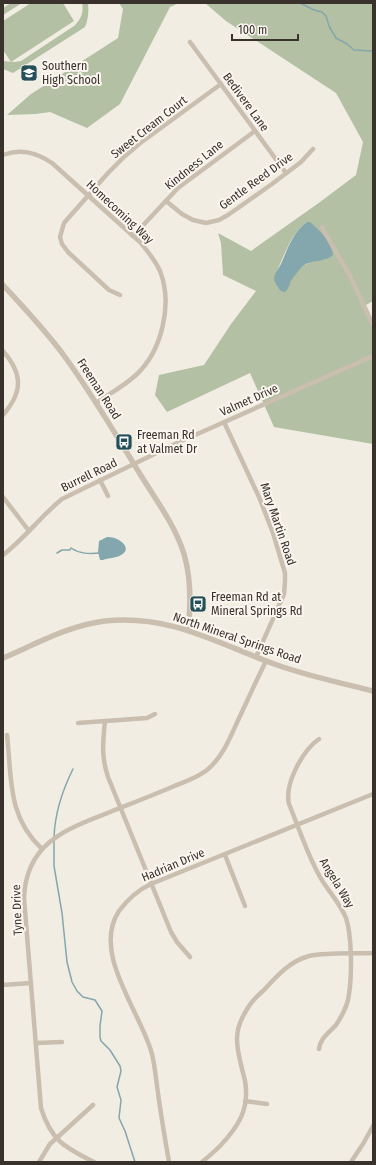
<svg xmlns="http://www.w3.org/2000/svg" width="376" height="1165" font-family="'Fira Sans Condensed',sans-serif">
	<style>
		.green { fill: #b3c0a3; fill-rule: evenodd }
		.water { fill: #84a7ad }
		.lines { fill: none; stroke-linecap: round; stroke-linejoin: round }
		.stream { stroke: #84a7ad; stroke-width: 1.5 }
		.minor { stroke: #cabeaf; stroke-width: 4.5 }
		.tertiary { stroke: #cabeaf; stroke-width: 5.5 }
		.labels { text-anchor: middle; stroke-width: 4; stroke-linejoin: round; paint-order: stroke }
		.poi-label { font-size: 12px; fill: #39322c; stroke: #faf6ef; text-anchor: start }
		.street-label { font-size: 12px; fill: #39322c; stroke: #faf6ef }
	</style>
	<rect width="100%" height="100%" fill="#f2ede3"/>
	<g class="green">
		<path d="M11,3H22L3,15V8Z"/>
		<path d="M31,3H63L74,21L11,62L3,50V21Z"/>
		<path d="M82,3H88C89,11 88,20 85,27L13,73L3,69V61L14,62L21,61L74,26C81,19 84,13 82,3Z"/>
		<path d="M119,3H179L170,7L120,104L87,128L50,112L36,114L7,115L31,94L118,38L123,9Z"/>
		<path d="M205,3H373V301L366,305L373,321V444L274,427L250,373L167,412L155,395L159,375L204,365L231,324L256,291L223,275L221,243L218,233L251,251L320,202L356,175L363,142L336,93L226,21ZM307,222L325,260C307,260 293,270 288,288L274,277C284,258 289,235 307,222Z"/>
	</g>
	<g class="water">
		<path d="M307,222H310C319,230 332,242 333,255C325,263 312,259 303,266C299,270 294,276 291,281C289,285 289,289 285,292L281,291C278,288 274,282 274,277C275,273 279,268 281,264C288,248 293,232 307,222Z"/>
		<path d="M107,537C118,536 134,548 121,555C117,558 108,558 103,560H100L98,552L99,541Z"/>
	</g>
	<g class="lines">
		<g class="stream">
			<path d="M300,3L314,10L322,12L326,16L329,26L336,38L347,44L354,50L373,51"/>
			<path d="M57,553L62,550H70L71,548C80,554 89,554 100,553"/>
			<path d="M54,837C55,813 62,791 73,769"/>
			<path d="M54,841V866L62,913L67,962L72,982L77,991L83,997L95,1000L102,1011L100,1026V1037L101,1041L110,1050L120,1066L121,1071L117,1087L121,1100L119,1118L125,1131L135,1162"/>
		</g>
		<g class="minor">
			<path d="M190,42L286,173"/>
			<path d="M3,155C22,148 37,153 52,163L141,243C148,252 155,260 160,271C173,304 162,351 136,375C124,386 109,394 96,403"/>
			<path d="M166,201L182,214L193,220L206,223L219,220L228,215L272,184L301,162L313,149"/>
			<path d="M322,227L332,245L350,276L373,325"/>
			<path d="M133,236L178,188L255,131"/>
			<path d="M120,295L109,290L68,252L62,244L60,237L64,223L108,173L124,157L139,144L221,84"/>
			<path d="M3,351C23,374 23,392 3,415"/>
			<path d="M224,422L259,497L273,533L285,573V581L284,594L256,657"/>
			<path d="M100,480L108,496"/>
			<path d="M3,497L29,531"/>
			<path d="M3,555C25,538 41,516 62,499L177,443L373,356"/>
			<path d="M105,721C103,742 101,756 108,777L171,932L177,942L190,957"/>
			<path d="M78,723L147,718L155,714"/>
			<path d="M7,735C12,779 7,816 42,849"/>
			<path d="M319,739C303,750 284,784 289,804C299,828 307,854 320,877C328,891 340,903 346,918C352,936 352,975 349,994C348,1005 342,1016 336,1025C329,1033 320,1038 319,1049"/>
			<path d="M225,855L245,906"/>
			<path d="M3,985L31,983"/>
			<path d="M36,1043L62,1042"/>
			<path d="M245,1101L267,1104"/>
			<path d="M39,1162L50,1144L93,1105"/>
			<path d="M94,1162C66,1148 51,1141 41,1108L24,898C26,843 66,829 110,812C130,804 151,796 172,787C184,782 197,778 207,770C224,756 231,735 240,716C249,697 257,679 266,661"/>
			<path d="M169,1162C165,1139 161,1116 158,1093C156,1080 155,1066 152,1054C141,1012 91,953 119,911C128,899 138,890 151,884L373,794"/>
			<path d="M202,1162C208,1157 214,1152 220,1146C238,1127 250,1109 245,1081C242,1067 237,1054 237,1039C237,1029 241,1019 246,1011C250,1003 257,996 264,990C277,976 290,961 309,956C329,952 353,954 373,953"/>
			<path d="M351,1162L363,1144L373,1126"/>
		</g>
		<g class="tertiary">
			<path d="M3,285C24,308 46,331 65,357C92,394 116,435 140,474C156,500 175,525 184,554C191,578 191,605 188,630"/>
			<path d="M3,658C36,644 70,625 105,621C171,614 218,644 277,665C308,676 341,683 373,691"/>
		</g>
	</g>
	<defs>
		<g id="school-square" transform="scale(0.9)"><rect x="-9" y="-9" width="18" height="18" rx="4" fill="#254f58" stroke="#faf6ef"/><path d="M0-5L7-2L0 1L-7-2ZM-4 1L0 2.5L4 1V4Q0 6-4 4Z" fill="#fff"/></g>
		<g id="bus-square" transform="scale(0.9)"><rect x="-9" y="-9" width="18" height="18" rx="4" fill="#254f58" stroke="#faf6ef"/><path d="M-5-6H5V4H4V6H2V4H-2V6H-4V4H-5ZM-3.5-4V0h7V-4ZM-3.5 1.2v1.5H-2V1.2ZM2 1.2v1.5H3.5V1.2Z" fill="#fff"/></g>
	</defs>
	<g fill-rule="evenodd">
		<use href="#school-square" x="29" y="73"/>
		<use href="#bus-square" x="124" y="442"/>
		<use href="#bus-square" x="198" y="604"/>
	</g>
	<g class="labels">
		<g class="poi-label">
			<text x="42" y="70">Southern<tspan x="42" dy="14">High School</tspan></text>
			<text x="137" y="439">Freeman Rd<tspan x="137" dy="14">at Valmet Dr</tspan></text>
			<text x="211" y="601">Freeman Rd at<tspan x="211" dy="14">Mineral Springs Rd</tspan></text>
		</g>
		<g class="street-label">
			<text transform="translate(246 102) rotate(54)" y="4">Bedivere Lane</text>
			<text transform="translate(149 127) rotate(-38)" y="4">Sweet Cream Court</text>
			<text transform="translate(194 165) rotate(-39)" y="4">Kindness Lane</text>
			<text transform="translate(256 181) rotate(-36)" y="4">Gentle Reed Drive</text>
			<text transform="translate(120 212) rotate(43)" y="4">Homecoming Way</text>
			<text transform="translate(99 389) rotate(57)" y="4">Freeman Road</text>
			<text transform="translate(249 400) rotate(-24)" y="4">Valmet Drive</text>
			<text transform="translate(89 475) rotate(-26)" y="4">Burrell Road</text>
			<text transform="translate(278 524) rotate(71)" y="4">Mary Martin Road</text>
			<text transform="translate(237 638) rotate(19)" y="4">North Mineral Springs Road</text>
			<text transform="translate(173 865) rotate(-23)" y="4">Hadrian Drive</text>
			<text transform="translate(337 883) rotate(59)" y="4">Angela Way</text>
			<text transform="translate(17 910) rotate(-92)" y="4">Tyne Drive</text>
		</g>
	</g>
	<rect width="376" height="1165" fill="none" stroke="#39322c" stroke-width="8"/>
	<path d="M232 34v6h66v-6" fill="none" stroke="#39322c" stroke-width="2"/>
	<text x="238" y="34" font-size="12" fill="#39322c" stroke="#faf6ef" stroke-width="3" paint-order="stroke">100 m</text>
</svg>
